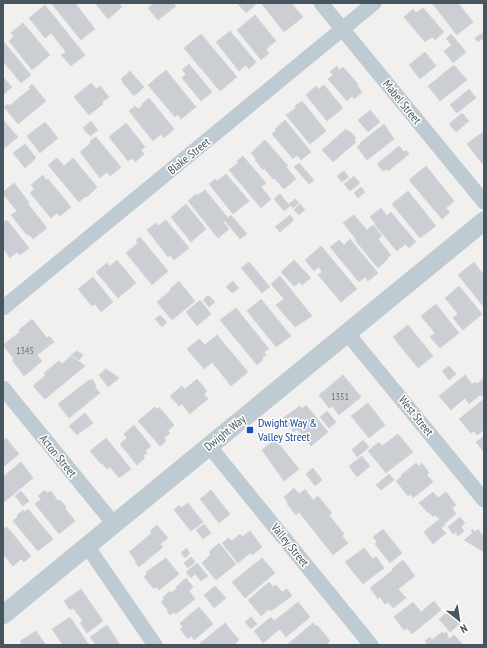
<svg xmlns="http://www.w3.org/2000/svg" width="487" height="648" font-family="'PT Sans Narrow',sans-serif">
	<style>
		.building { fill: #cbcfd4; stroke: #d2d6db }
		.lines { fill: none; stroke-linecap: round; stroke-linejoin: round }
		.minor { stroke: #becbd2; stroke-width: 15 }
		.tertiary { stroke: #becbd2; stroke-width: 19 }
		.transit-dot { fill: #1a4fb4; stroke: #fff; stroke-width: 1.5 }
		.labels { text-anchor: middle; stroke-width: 3; stroke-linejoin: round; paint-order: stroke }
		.number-label { font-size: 10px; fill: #67747c }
		.street-label { font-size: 12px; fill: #46555e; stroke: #fff }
		.transit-label { font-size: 12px; fill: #164399; stroke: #fff; text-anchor: start }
	</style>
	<rect width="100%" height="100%" fill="#f2efef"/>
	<g class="building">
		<path d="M51,3H75L95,29L81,40Z"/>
		<path d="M95,3H119L122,7L108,19Z"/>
		<path d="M154,3H173L176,6L158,20L148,8Z"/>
		<path d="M237,3H253L255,5L246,13Z"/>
		<path d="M263,3H291L303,17L284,32L262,4Z"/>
		<path d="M432,3H458L473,22L457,35Z"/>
		<path d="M45,5L85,55L71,66L61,55L66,52L51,33L45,38L29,18Z"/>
		<path d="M423,8L444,32L435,40L432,37L425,42L404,17L413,9L416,13Z"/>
		<path d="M255,15L276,41L266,49L269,53L261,60L237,30Z"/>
		<path d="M23,23L50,55L32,70L9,41L14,36L11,33Z"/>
		<path d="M230,31L256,62L249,69L246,65L239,71L216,42Z"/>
		<path d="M484,32V38L478,42L475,38Z"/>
		<path d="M201,34L237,77L220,91L184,48Z"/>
		<path d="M451,34L466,52L453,63L444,51L452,45L446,39Z"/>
		<path d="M3,41L31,75L21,83L3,61Z"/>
		<path d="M425,52L436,66L420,79L409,65Z"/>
		<path d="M189,64L212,92L201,101L182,78L186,74L182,70Z"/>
		<path d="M454,65L467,80L440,101L428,86Z"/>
		<path d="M337,66L339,70L343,67L358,84L357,85L362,92L354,99L352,96L347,101L328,79L333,75L330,72Z"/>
		<path d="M166,70L196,107L181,119L178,114L175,117L148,85Z"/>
		<path d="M130,71L144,87L134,96L122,82L123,81L121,79Z"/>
		<path d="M3,77L12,87L3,95Z"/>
		<path d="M91,83L96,89L100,86L109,97L102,102L103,104L89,115L74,97Z"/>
		<path d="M32,84L46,101L18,124L4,107L8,104L9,106L30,89L29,87Z"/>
		<path d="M324,85L343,108L327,121L306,95L316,86L318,89Z"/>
		<path d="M469,89L476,98L457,113L450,105Z"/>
		<path d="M149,98L174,129L164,138L161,134L153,141L129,111L135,106L138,109L143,105L142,104Z"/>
		<path d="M302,101L326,131L310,144L286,115L296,108L295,106Z"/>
		<path d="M370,110L380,122L368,132L358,120Z"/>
		<path d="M462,113L469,121L456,132L449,124Z"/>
		<path d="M285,120L311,152L301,160L297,155L293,159L272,134L276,130L275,129Z"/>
		<path d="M4,121L18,137L3,149V122Z"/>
		<path d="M91,121L98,130L90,136L83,128Z"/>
		<path d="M45,122L58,138L40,153L27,136Z"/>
		<path d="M126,123L145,147L141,150L144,154L135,162L132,158L128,161L109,137Z"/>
		<path d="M384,124L394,139L367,160L357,147L361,144L360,143Z"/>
		<path d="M346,129L349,132L350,131L356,138L354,140L356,142L333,162L322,150Z"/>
		<path d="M484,131V166L467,144Z"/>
		<path d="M96,137L121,167L110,176L107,172L100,178L80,152L91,143L90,141Z"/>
		<path d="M265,140L288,166L286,167L296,179L284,189L274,178L273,179L264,168L263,170L255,160L256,159L251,153Z"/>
		<path d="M25,144L36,158L25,168L13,153Z"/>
		<path d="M399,146L404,152L406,150L409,154L388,171L387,169L383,171L377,164Z"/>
		<path d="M243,156L266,183L261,187L271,199L261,208L229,170L238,163L237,161Z"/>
		<path d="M57,158L64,166L73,158L97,187L87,197L86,196L79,202L48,165Z"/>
		<path d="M299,163L314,180L309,184L294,167Z"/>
		<path d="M426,166L454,201L446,208L450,212L442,219L409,180Z"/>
		<path d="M344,171L349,177L342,182L337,176Z"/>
		<path d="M226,174L249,201L233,214L209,184L215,179L217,181Z"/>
		<path d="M43,175L46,180L48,179L71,207L60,216L57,213L51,218L30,193L34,189L31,185Z"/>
		<path d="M354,176L360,183L350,191L344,184Z"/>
		<path d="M14,183L29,202L28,204L47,228L33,239L28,234L27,235L11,215L17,211L3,194V192Z"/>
		<path d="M361,187L365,192L358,198L354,193Z"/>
		<path d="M205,190L228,218L231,215L247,234L240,239L225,221L223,222L229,229L218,238L188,201L196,194L197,196Z"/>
		<path d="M408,191L436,226L420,238L392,204Z"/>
		<path d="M280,194L290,206L284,211L274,199Z"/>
		<path d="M295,199L299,203L293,208L289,204Z"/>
		<path d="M186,204L206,229L191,242L171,217Z"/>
		<path d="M300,204L305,210L299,215L294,210Z"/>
		<path d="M381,208L387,216L391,212L416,242L409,248L405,244L397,251L375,225L376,224L370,217Z"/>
		<path d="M290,215L294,220L280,232L275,227Z"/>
		<path d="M354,215L367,230L373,225L382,236L378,239L391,255L387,258L388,259L378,268L355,240L356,239L343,223Z"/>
		<path d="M7,220L29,248L20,255L17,252L10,258L3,248V223Z"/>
		<path d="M166,220L189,248L174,260L170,255L168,257L147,230L156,223L158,226Z"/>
		<path d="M140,237L168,271L152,285L126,253L138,243L136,240Z"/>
		<path d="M350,239L378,273L368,281L365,277L359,282L330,247L339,240L344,245Z"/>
		<path d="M321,246L357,289L341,302L318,275L322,272L319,267L314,271L305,260Z"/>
		<path d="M117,260L136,283L118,298L96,272L107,263L110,266Z"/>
		<path d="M294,260L311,278L302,285L300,282L294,286L281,272Z"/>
		<path d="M249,262L270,287L262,293L241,268Z"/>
		<path d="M474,262L483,274L484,273V307L458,275Z"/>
		<path d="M280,276L312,316L295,327L276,305L284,299L271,284Z"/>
		<path d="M93,277L113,302L101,312L95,304L92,306L78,289Z"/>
		<path d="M179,281L195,301L172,320L157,302L171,290L170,289Z"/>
		<path d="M233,281L239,288L232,293L226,287Z"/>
		<path d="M459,286L482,314L463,330L453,318L458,314L445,298Z"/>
		<path d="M208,295L215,302L209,307L203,300Z"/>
		<path d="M261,299L291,336L276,347L247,311Z"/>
		<path d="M200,300L211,314L197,326L186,312Z"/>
		<path d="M436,304L459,333L440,348L430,337L435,333L421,316Z"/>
		<path d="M236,308L269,349L264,352L266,355L262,358L263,360L257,365L220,320Z"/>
		<path d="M160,315L167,322L162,327L155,319Z"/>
		<path d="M32,319L47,338L49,336L54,342L37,355L42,361L24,376L12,360L14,359L3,345L20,332L19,330Z"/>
		<path d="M408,325L433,356L418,368L393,337Z"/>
		<path d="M217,335L248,372L231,386L212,362L204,369L187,349L199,339L205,345Z"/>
		<path d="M77,351L83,355L79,360L71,355Z"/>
		<path d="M71,356L85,366L45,399L33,386L46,375L44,373L59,361L62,364Z"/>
		<path d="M449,366L456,374L449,380L442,371Z"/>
		<path d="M106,369L119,378L108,387L99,375Z"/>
		<path d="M343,375L361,397L339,415L332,406L329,408L319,395Z"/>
		<path d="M465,375L472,384L475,382L477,384L484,378V394L481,396L480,395L469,404L465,398L451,410L439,396Z"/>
		<path d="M92,379L96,385L95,387L100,393L69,418L58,404L89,380L90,381Z"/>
		<path d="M197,379L207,391L204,394L208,399L199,406L185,389Z"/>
		<path d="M182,386L199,406L190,414L182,404L179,406L170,396Z"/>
		<path d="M484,399V430L477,435L474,431L471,433L459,419Z"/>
		<path d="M368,403L385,425L369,438L351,416Z"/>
		<path d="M306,405L328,432L311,446L297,429L294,432L283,418L300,406L302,409Z"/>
		<path d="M155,407L157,409L159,407L174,425L168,431L170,433L164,438L166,441L160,446L138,421Z"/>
		<path d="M327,411L336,422L329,428L320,417Z"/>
		<path d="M85,413L93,423L77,435L69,426Z"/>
		<path d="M134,425L151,446L145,451L147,453L143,456L145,458L137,465L120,444L127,438L124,434Z"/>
		<path d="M398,434L413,452L386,473L368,451L379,442L382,446Z"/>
		<path d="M484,436V452L476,442Z"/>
		<path d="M6,438L19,454L3,467V441Z"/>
		<path d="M106,438L131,469L119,478L110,467L107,469L102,463L101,464L90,451Z"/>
		<path d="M275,439L299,469L284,481L262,450Z"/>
		<path d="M363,440L369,447L357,457L352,450Z"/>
		<path d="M362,456L370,466L357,477L349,466Z"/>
		<path d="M21,462L33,478L3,503V477Z"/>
		<path d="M416,463L419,466L422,463L429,473L427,475L433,482L413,498L411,494L408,496L396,481L402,476L401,475Z"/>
		<path d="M313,468L322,480L315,486L306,474Z"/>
		<path d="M389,474L394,480L381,490L376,485Z"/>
		<path d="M294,488L299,494L305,489L313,500L318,496L332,513L329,515L344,534L342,536L348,543L333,555L299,512L296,515L287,504L288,502L284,497Z"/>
		<path d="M45,490L47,493L51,491L58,501L60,500L66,507L65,508L75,521L59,534L35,504L41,499L38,496Z"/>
		<path d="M211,490L230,514L219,523L200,499Z"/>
		<path d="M21,491L29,501L23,506L15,496Z"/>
		<path d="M433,492L438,498L446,492L456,505L452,508L456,514L444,524L435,515L433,517L429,512L428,513L419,503Z"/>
		<path d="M188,503L203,522L191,531L174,510L179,505L181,508Z"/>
		<path d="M28,509L53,539L38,551L13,521L18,516L17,515L23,510L25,512Z"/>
		<path d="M460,517L465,523L461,527L464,531L458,536L455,532L453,534L448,527Z"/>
		<path d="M438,520L440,521H441L445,525L441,528L446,533L433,544L424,532Z"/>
		<path d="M204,524L211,533L203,539L196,530Z"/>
		<path d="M157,525L168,538L160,544L163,547L139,567L135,562L136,561L129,552L152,533L150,531Z"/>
		<path d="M7,527L31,556L24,562L21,559L13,566L3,554V530Z"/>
		<path d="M383,529L402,553L390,563L375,544L377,542L373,537Z"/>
		<path d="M473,529L475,532L478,529L483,536L484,535V552L464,540L473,533L471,531Z"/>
		<path d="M250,531L262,547L252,555L250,553L238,563L222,543L229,538L232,541L240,534L242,537Z"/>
		<path d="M219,543L236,564L216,580L202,563L211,554L209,552Z"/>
		<path d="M186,548L190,553L185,558L181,553Z"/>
		<path d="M364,548L373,559L376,556L384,568L363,584L345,562Z"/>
		<path d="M191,557L195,562L188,568L184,563Z"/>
		<path d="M166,558L179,574L159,590L156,587L154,589L144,577L147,574L146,572Z"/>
		<path d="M262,558L275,573L245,598L232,582Z"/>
		<path d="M403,560L415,576L398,589L406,598L393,608L388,602L385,604L380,597L378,599L370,588L393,570L392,569Z"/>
		<path d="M197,563L208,576L201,581L195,574L191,578L186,572Z"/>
		<path d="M186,578L193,587L189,591L195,599L176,614L174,612L170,615L167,611L168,610L161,602L164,599L163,597L170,591L171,593L177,588L176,587Z"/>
		<path d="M269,582L273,587L276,585L282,592L287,589L292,596L271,611L269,609L261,616L248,600Z"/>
		<path d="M215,586L226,598L214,608L204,595Z"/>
		<path d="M81,589L103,621L87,633L80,623L83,621L73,608L70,610L64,601Z"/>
		<path d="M434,601L441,610L412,634L407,628L404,630L394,617L413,602L421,612Z"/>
		<path d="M298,602L310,617L286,637L280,629L263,643L254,631L271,617L274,621Z"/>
		<path d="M199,607L213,624L194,640L191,636L188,639L180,629L183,627L180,623Z"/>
		<path d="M452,609L462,622L450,632L439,619Z"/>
		<path d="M70,617L89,645H63L52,629Z"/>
		<path d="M251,617L257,624L251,629L245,622Z"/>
		<path d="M225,623L239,640L234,645H198Z"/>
		<path d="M313,623L316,626L317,625L330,641L325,645H287Z"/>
		<path d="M107,625L120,645H100L99,644L96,645L90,637Z"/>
		<path d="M36,631L46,645H23L20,641Z"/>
		<path d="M442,632L444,634L446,632L448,635L447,636L449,639L454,635L463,645H426L427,644L425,641L430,637L432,640Z"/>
	</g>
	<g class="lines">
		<g class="minor">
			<path d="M321,3L484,202"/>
			<path d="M3,308L374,3"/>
			<path d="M347,333L484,500"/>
			<path d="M3,388L114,524"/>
			<path d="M209,446L371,645"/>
			<path d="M87,546L155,645"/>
		</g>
		<path class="tertiary" d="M3,615L484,221"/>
	</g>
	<rect class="transit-dot" x="246" y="426" width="8" height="8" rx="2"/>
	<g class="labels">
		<g class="number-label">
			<text x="25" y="354">1345</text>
			<text x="340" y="400">1351</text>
		</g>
		<g class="street-label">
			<text transform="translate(402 102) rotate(51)" y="4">Mabel Street</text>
			<text transform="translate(189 156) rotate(-39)" y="4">Blake Street</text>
			<text transform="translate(416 416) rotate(51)" y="4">West Street</text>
			<text transform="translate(225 433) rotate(-39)" y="4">Dwight Way</text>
			<text transform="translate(58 456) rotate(51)" y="4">Acton Street</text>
			<text transform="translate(290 545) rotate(51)" y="4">Valley Street</text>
		</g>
		<g class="transit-label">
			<text x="258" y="427">Dwight Way &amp;<tspan x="258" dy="14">Valley Street</tspan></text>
		</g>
	</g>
	<rect width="487" height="648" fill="none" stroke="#46555e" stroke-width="8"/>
	<g transform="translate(459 620) rotate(150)" stroke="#ffffff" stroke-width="3" paint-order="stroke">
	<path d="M0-3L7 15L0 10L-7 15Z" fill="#46555e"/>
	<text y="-6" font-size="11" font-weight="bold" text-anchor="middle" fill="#46555e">N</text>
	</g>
</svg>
